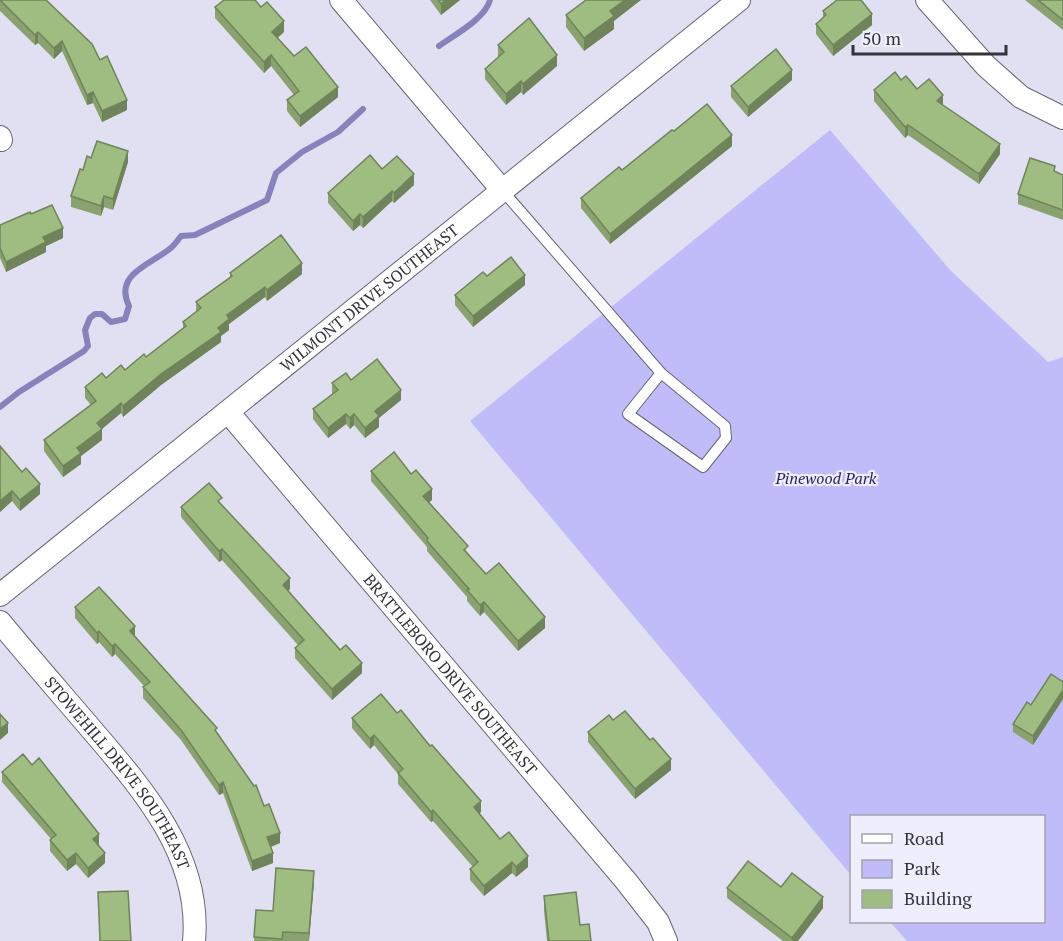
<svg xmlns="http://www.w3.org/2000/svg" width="1063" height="941" font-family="'PT Serif',serif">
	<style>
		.green { fill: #bfbcf9 }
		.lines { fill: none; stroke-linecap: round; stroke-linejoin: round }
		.stream { stroke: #8682bc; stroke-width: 6 }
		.lane-casing { stroke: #666676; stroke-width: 12 }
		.street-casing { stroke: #666676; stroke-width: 24 }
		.lane { stroke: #fff; stroke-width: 10 }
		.street { stroke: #fff; stroke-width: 22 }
		.wall { fill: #89a26f }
		.shaded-wall { fill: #6f845a }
		.building { fill: #9fbc81; stroke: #6f845a; stroke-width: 1.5 }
		.labels { text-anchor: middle; stroke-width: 4.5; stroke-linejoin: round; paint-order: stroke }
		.street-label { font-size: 16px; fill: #33333a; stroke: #eeeefd }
		.park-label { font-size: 16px; font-style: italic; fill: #2c1e63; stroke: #eeeefd }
	</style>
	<rect width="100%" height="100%" fill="#e0e0f2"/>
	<path class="green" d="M830,130L951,271L1048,362L1063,357V941H907L890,922H1044V816H852L851,875L470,421Z"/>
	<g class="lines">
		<g class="stream">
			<path d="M439,46C454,35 485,19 490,0"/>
			<path d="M0,407L19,392L84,351L88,346L85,330L90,318L95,314H102L111,322L125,319L129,306C113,273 153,264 172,247C175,244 178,240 181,236L195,235L267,200L276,173L302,152L338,132L363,109"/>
		</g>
		<g class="lane-casing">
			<path id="lane" d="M503,191L661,373L725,426L726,438L703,467L628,414L661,373"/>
		</g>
		<g class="street-casing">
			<g id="street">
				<path d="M341,0L503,191"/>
				<path d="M927,0L986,66L1021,97L1063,118"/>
				<path d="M0,137L1,140"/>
				<path id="s1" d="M228,412L626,881L658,922L666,941"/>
				<path id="s2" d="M0,595L739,0"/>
				<path id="s3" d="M0,622C28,656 57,689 86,723C139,785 202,853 194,941"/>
			</g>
		</g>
		<use href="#lane" class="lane"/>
		<use href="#street" class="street"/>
	</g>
	<g class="wall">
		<path d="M0,0L100,60L127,110L102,122L93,103L87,105L62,51L54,59L38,43L35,45L0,11Z"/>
		<path d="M430,0H460L441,15Z"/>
		<path d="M1025,0H1063V30Z"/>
		<path d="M215,7H261L284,32L277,38L294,56L338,97L300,127L287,111V100L294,95L271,66L264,73L215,18Z"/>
		<path d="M823,11L872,25L833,56L816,34V24L823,18Z"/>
		<path d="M566,15L614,21V29L584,51L566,27Z"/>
		<path d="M498,45L557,66L523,95L521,92L506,105L485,79V69L499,57L498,56Z"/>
		<path d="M792,80L748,117L731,97V86Z"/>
		<path d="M901,80L943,105L1000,154L979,184L908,135L905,138L874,101V90Z"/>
		<path d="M674,131L732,146L610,244L581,208V198L622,170Z"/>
		<path d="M91,158L128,162L113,210L104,207L101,216L71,207V196L83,170Z"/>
		<path d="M382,169L414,185L394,203L392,201L363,228L360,225L353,231L328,203V193Z"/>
		<path d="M1063,175V220L1018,204V194Z"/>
		<path d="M31,214L63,238L46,246V252L6,272L0,258V225Z"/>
		<path d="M230,273L302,274L267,301L265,297L229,324V330L221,336V342L161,385L123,417L121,413L102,429V440L81,456V464L63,477L44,451V440L91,405L85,398V387L125,370L146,357L183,329V322L196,312V302L230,277Z"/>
		<path d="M487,276L525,285L473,327L455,305V295Z"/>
		<path d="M351,380L401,400L379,418V427L365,438L354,425L350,429L346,424L328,438L313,419V409L332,394V383Z"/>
		<path d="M0,446L40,494L20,511L12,501L0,512Z"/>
		<path d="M371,471L432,500L429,502L468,553L486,574L545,628L518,651L484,612L480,616L467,601V597L427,551V547L371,481Z"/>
		<path d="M222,505L290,589L288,591L362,673L332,700L295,658V648L298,645L222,560L219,562L181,517V507Z"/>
		<path d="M75,607L135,636L217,733L264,806L280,843L271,847L273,863L252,871L223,793L219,795L181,740L143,698V687L144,686L115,654L112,657L99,642L97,644L75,618Z"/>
		<path d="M1063,682V699L1033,745L1013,732V724L1031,705Z"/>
		<path d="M352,718L481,812L479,813L500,839L528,867L516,877L512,873L484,896L470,880V869L473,867L433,821L431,822L398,784V774L374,745L370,749L352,728Z"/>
		<path d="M613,720L650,740L671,770L635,799L588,742V732Z"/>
		<path d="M2,772L99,844L98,845L105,863L88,878L76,864L67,871L50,851V840L51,839L2,782Z"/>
		<path d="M314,882L309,941H254L256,910L273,911Z"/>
		<path d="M781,887L823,908L798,941H783L727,898V888Z"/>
		<path d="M544,896L580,925L591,941H547L544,911Z"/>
	</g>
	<g class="shaded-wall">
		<path d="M446,0H460L441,15V4Z"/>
		<path d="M625,0H641L614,21V29L584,51V38L610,11Z"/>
		<path d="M872,14V25L833,56V45Z"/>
		<path d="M284,21V32L272,43V32Z"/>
		<path d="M38,32V43L35,45V35Z"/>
		<path d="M62,41V51L54,59V48Z"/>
		<path d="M271,55V66L264,73V62Z"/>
		<path d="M557,55V66L523,95V84Z"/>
		<path d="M792,70V80L748,117V107Z"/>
		<path d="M521,81V92L506,105V94Z"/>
		<path d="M338,87V97L300,127V116Z"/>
		<path d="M93,92V103L87,105V95Z"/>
		<path d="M943,95V106L937,101Z"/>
		<path d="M127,100V110L102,122V111Z"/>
		<path d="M908,125V135L905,138V127Z"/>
		<path d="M732,135V146L610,244V234Z"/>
		<path d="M1000,144V154L979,184V174Z"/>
		<path d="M128,151V162L113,210V199Z"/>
		<path d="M414,174V185L394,203V193Z"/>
		<path d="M392,191V201L363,228V217Z"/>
		<path d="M104,196V207L101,216V206Z"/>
		<path d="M360,214V225L353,231V221Z"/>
		<path d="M63,228V238L46,246V252L6,272V262L43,237Z"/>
		<path d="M302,263V274L267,301V290Z"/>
		<path d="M525,275V285L473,327V316Z"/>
		<path d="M265,287V297L229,324V330L221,336V342L161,385L123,417V406L161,374L218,328L227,315Z"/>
		<path d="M401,390V400L379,418V427L365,438V428L375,411Z"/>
		<path d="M121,403V413L97,433V423Z"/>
		<path d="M346,414V424L328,438V428Z"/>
		<path d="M354,414V425L350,429V418Z"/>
		<path d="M102,429V440L81,456V464L63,477V466L77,448Z"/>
		<path d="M40,484V494L20,511V500Z"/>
		<path d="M432,489V500L423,507V496Z"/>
		<path d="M12,491V501L0,512V501Z"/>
		<path d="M222,549V560L219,562V551Z"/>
		<path d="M290,578V589L283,595V585Z"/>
		<path d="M484,602V612L480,616V605Z"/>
		<path d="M545,617V628L518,651V641Z"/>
		<path d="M135,626V637L130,631Z"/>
		<path d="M99,631V642L97,644V633Z"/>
		<path d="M115,644V654L112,657V646Z"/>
		<path d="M362,663V673L332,700V689Z"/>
		<path d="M1063,690V699L1033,745V736Z"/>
		<path d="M8,723V733L0,740V729Z"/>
		<path d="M374,735V745L370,749V739Z"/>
		<path d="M671,759V770L635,799V789Z"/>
		<path d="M223,782V793L219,795V785Z"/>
		<path d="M481,801V812L474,818V807Z"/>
		<path d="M433,810V821L431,822V812Z"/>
		<path d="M280,833V843L267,848V837Z"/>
		<path d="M99,834V844L93,849V839Z"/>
		<path d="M76,853V864L67,871V860Z"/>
		<path d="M105,853V863L88,878V868Z"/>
		<path d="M273,853V863L252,871V861Z"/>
		<path d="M528,856V867L516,877V867Z"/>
		<path d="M512,862V873L484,896V886Z"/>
		<path d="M314,871V882L309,941V933Z"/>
		<path d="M823,897V908L798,941H792V938Z"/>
	</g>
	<g class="building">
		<path d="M0,0H46L92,44L100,60L107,56L127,100L102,111L93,92L87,95L62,41L54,48L38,32L35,35Z"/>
		<path d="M224,0H255L261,7L267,2L284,21L272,32L294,56L306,47L338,87L300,116L287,100L299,91L271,55L264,62L215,7Z"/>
		<path d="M438,0H446L441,4Z"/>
		<path d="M586,0H625L610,11L614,16L584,38L566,15Z"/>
		<path d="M837,0H861L872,14L833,45L816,24L826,15L823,11Z"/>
		<path d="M1038,0H1063V20Z"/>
		<path d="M529,18L557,55L523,84L521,81L506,94L485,69L504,52L498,45Z"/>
		<path d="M776,49L792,70L748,107L731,86Z"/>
		<path d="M895,72L901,80L906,76L917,89L929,79L943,95L937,101L1000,144L979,174L908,125L905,127L874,90Z"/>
		<path d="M707,104L732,135L610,234L581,198L619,167L622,170L672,130L674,131Z"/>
		<path d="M97,141L128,151L113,199L104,196L101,206L71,196L80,169L83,170L87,156L91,158Z"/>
		<path d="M370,155L382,169L397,156L414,174L394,193L392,191L363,217L360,214L353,221L328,193Z"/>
		<path d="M1030,158L1055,166L1054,171L1063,175V210L1018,194Z"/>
		<path d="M52,205L63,228L43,237L46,242L6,262L0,248V225L30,212L31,214Z"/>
		<path d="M281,235L302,263L267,290L265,287L227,315L229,319L218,328L221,332L161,374L123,406L121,403L97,423L102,429L77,448L81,453L63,466L44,440L96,401L85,387L102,373L106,378L121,365L125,370L144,354L146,357L186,326L183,322L201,308L196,302L232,276L230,273Z"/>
		<path d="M511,257L525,275L473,316L455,295L483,272L487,276Z"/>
		<path d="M377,359L401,390L375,411L379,416L365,428L354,414L350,418L346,414L328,428L313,409L338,390L332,383L346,373L351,380Z"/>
		<path d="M0,446L22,472L26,468L40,484L20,500L12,491L0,501Z"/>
		<path d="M394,452L411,474L416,470L432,489L423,496L468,546L464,550L486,574L499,563L545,617L518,641L484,602L480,605L467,590L469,589L427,541L428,538L371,471Z"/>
		<path d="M209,483L222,498L218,501L290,578L283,585L340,650L346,645L362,663L332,689L295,648L304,640L222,549L219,551L181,507Z"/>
		<path d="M99,587L135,626L130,631L217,728L215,730L254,786L256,785L264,806L269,804L280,833L267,837L273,853L252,861L223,782L219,785L181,730L143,687L150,682L115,644L112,646L99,631L97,633L75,607Z"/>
		<path d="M1051,674L1063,682V690L1033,736L1013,724L1027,702L1031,705Z"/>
		<path d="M381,694L397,713L401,710L430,746L432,745L481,801L474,807L500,839L509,832L528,856L516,867L512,862L484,886L470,869L478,862L433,810L431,812L398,773L403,769L374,735L370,739L352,718Z"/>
		<path d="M625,711L650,740L653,738L671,759L635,789L588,732L609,715L613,720Z"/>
		<path d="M0,714L8,723L0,729Z"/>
		<path d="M23,754L32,765L39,758L99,834L93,839L105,853L88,868L76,853L67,860L50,840L56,835L2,772Z"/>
		<path d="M748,861L781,887L792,873L823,897L792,938L727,888Z"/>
		<path d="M276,868L314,871L309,933L283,932L282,939L254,937L256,910L273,911Z"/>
		<path d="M128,891L131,941H100L98,892Z"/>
		<path d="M576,892L580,925L589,924L591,941H549L544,896Z"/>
	</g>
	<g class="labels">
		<g class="street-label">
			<text dy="6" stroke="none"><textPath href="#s2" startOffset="474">WILMONT DRIVE SOUTHEAST</textPath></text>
			<text dy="6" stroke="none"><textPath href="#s1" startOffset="344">BRATTLEBORO DRIVE SOUTHEAST</textPath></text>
			<text dy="6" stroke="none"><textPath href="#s3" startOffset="192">STOWEHILL DRIVE SOUTHEAST</textPath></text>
		</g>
		<g class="park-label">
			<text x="826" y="484">Pinewood Park</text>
		</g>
	</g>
	<rect x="850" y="815" width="195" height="108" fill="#eeeefd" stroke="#a3a3af" stroke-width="1.5"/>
	<rect x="862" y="834" width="30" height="9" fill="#ffffff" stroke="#a3a3af" stroke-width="1.5"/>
	<text x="904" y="845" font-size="18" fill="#33333a">Road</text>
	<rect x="862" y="860" width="30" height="18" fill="#bfbcf9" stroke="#a3a3af" stroke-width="1.5"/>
	<text x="904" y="875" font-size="18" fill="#33333a">Park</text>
	<rect x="862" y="890" width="30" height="18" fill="#9fbc81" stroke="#a3a3af" stroke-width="1.5"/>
	<text x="904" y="905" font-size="18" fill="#33333a">Building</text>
	<path d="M853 45v9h153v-9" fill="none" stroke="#33333a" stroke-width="3"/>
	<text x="862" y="45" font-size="18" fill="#33333a" stroke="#eeeefd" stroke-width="4.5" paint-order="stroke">50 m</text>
</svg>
